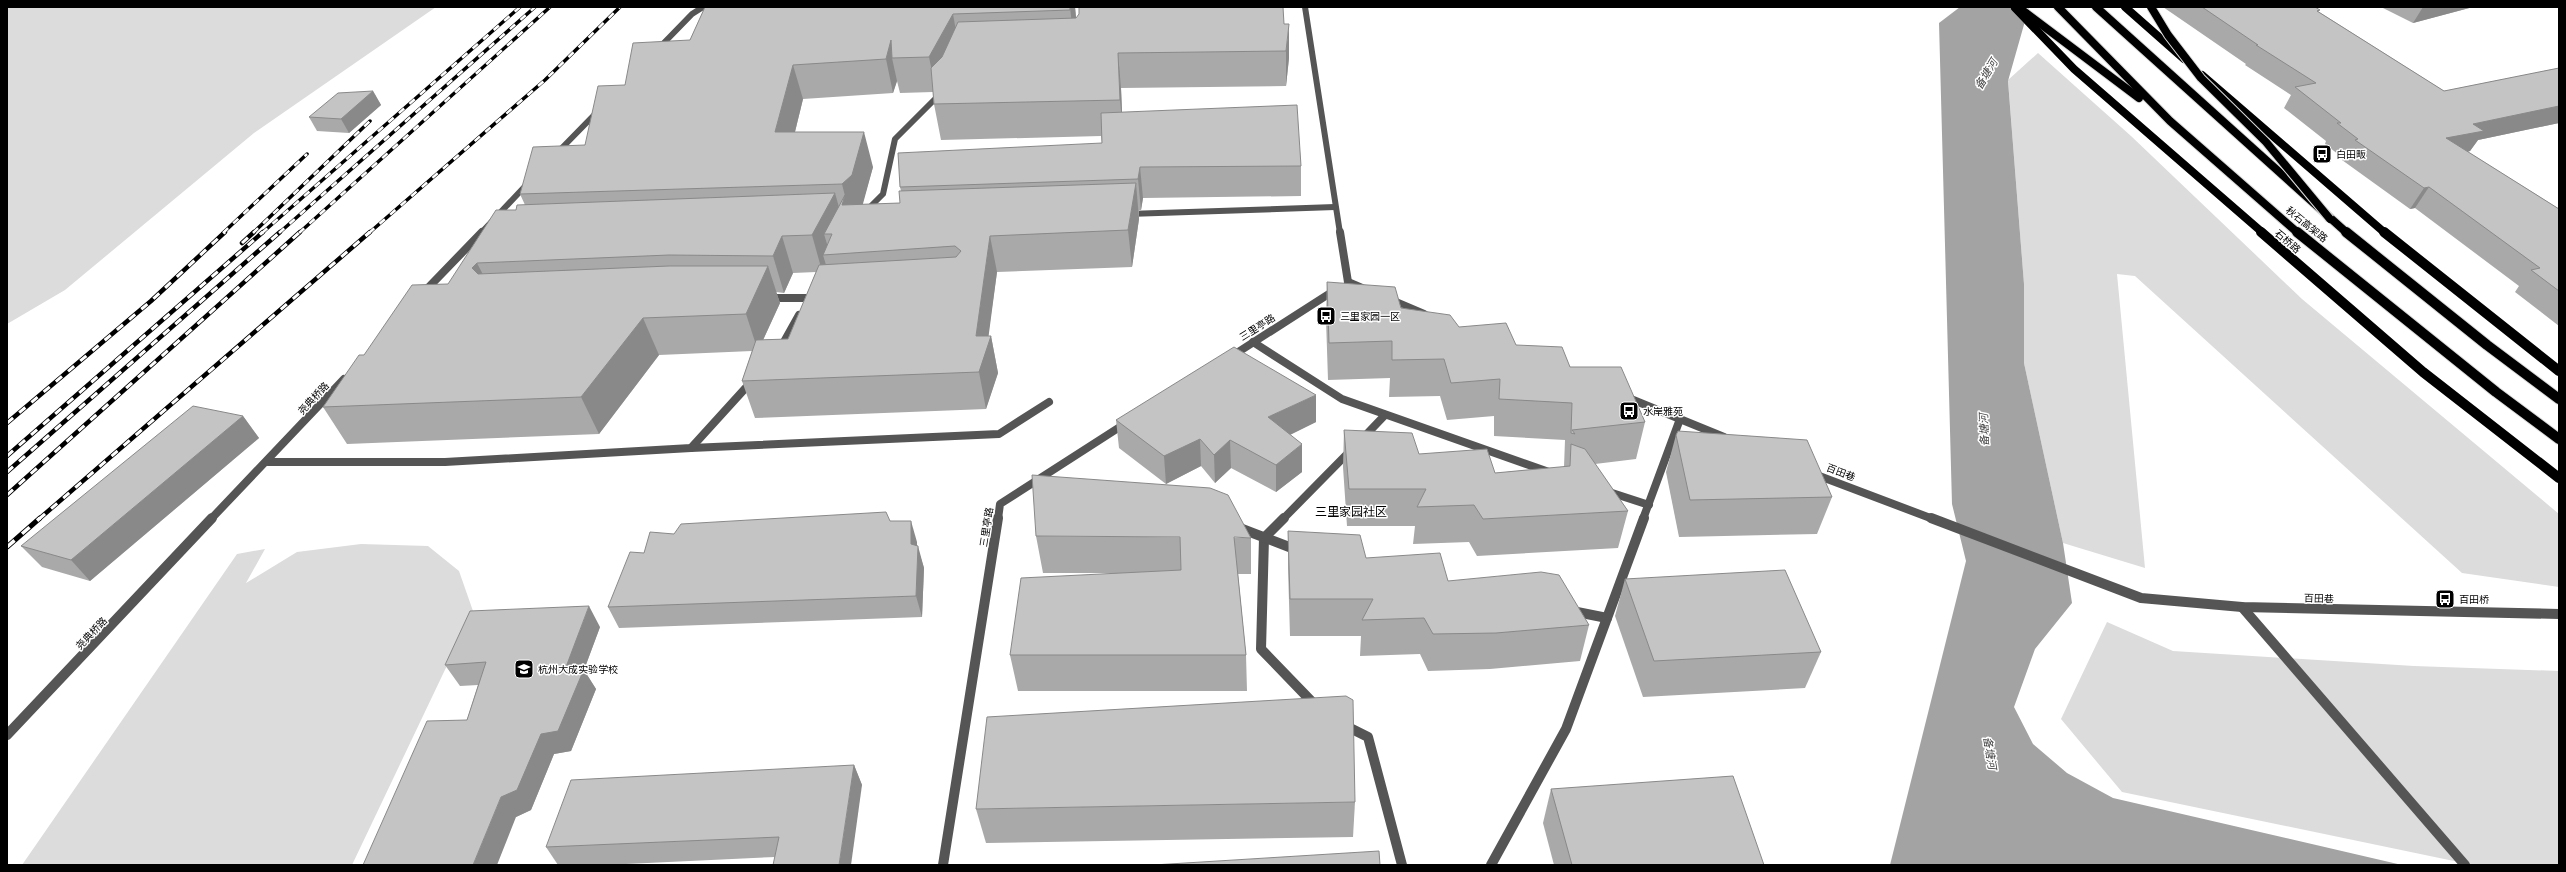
<svg xmlns="http://www.w3.org/2000/svg" width="2566" height="872" font-family="Helvetica,'Noto Sans SC',sans-serif">
	<style>
		.green { fill: #dcdcdc }
		.water { fill: #a3a3a3 }
		.lines { fill: none; stroke-linecap: round; stroke-linejoin: round }
		.primary-far1-casing { stroke: #dbdbdb; stroke-width: 8 }
		.primary-casing { stroke: #dbdbdb; stroke-width: 10 }
		.trunk-far1-casing { stroke: #dbdbdb; stroke-width: 10 }
		.trunk-casing { stroke: #dbdbdb; stroke-width: 12 }
		.minor-far2 { stroke: #555; stroke-width: 6 }
		.minor-far1 { stroke: #555; stroke-width: 8 }
		.minor { stroke: #555; stroke-width: 10 }
		.tertiary-far2 { stroke: #555; stroke-width: 6 }
		.tertiary-far1 { stroke: #555; stroke-width: 8 }
		.tertiary { stroke: #555; stroke-width: 10 }
		.primary-far1 { stroke: #000; stroke-width: 8 }
		.primary { stroke: #000; stroke-width: 10 }
		.trunk-far1 { stroke: #000; stroke-width: 8 }
		.trunk { stroke: #000; stroke-width: 10 }
		.rail-far2-casing { stroke: #000; stroke-width: 3.5 }
		.rail-far1-casing { stroke: #000; stroke-width: 4.5 }
		.rail-casing { stroke: #000; stroke-width: 5 }
		.rail-far2 { stroke: #fff; stroke-width: 2.5; stroke-dasharray: 7; stroke-linecap: butt }
		.rail-far1 { stroke: #fff; stroke-width: 3; stroke-dasharray: 8; stroke-linecap: butt }
		.rail { stroke: #fff; stroke-width: 3.5; stroke-dasharray: 10; stroke-linecap: butt }
		.trunk-bridge-casing { stroke: #dbdbdb; stroke-width: 10; stroke-linecap: butt }
		.trunk-bridge { stroke: #000; stroke-width: 8 }
		.wall { fill: #a9a9a9; fill-rule: evenodd }
		.shaded-wall { fill: #898989 }
		.building { fill: #c4c4c4; stroke: #898989 }
		.labels { text-anchor: middle; stroke-width: 3; stroke-linejoin: round; paint-order: stroke }
		.poi-label { font-size: 10px; fill: #000; stroke: #fff; text-anchor: start }
		.street-label { font-size: 10px; fill: #000; stroke: #fff }
		.water-label { font-size: 11px; font-style: italic; fill: #444; stroke: #fff }
		.quarter-label { font-size: 12px; fill: #000; stroke: #fff }
	</style>
	<rect width="100%" height="100%" fill="#fff"/>
	<g class="green">
		<path d="M7,7H436L254,133L65,290L7,324Z"/>
		<path d="M2038,53L2131,136L2302,299L2559,514V587L2462,573L2135,276L2117,274L2145,568L2063,543L2024,363V284L2008,80Z"/>
		<path d="M361,544L428,546L459,571L473,611L352,865H22L237,554L265,549L246,583L297,552Z"/>
		<path d="M2107,622L2173,651L2414,666L2559,671V865H2473L2122,792L2061,719Z"/>
	</g>
	<path class="water" d="M1960,7H2029L2008,81L2024,284V363L2063,543L2072,603L2035,649L2014,707L2033,744L2067,773L2113,798L2402,865H1890L1966,561L1952,504L1939,23Z"/>
	<g class="lines">
		<g class="primary-far1-casing">
			<g id="primary-far1">
				<path d="M2125,7L2184,59"/>
				<path d="M2015,8L2074,69L2263,233"/>
				<path d="M2202,75L2385,233"/>
			</g>
		</g>
		<g class="primary-casing">
			<g id="primary">
				<path d="M2261,232L2423,372L2559,478"/>
				<path d="M2384,232L2559,371"/>
			</g>
		</g>
		<g class="trunk-far1-casing">
			<g id="trunk-far1">
				<path d="M2018,7L2139,98"/>
				<path d="M2058,7L2170,121L2298,233"/>
				<path d="M2096,7L2347,233"/>
			</g>
		</g>
		<g class="trunk-casing">
			<g id="trunk">
				<path d="M2297,232L2496,392L2559,439"/>
				<path d="M2346,232L2487,345L2559,399"/>
			</g>
		</g>
		<g class="minor-far2">
			<path d="M1305,7L1340,233"/>
			<path d="M865,212L883,194L895,139L941,93"/>
			<path d="M1128,214L1335,207"/>
		</g>
		<g class="minor-far1">
			<path d="M1340,232L1348,282"/>
			<path d="M1348,282L1362,288"/>
			<path d="M767,298H815"/>
			<path d="M1391,300L1424,314"/>
			<path d="M1253,342L1342,399L1549,472"/>
			<path d="M780,349L799,315"/>
			<path d="M1232,356L1335,290"/>
			<path d="M1626,397L1724,437"/>
			<path d="M1362,439L1385,415"/>
			<path d="M691,448L999,434L1049,402"/>
			<path d="M268,462H445L691,448L751,382"/>
			<path d="M1814,474L1933,519"/>
			<path d="M1606,491L1649,505"/>
			<path d="M998,519L1000,504L1126,423"/>
			<path d="M1283,519L1351,450"/>
			<path d="M1643,519L1680,419"/>
		</g>
		<g class="minor">
			<path d="M1284,518L1264,538L1261,649L1315,705"/>
			<path d="M1931,518L2141,598L2242,607L2559,614"/>
			<path d="M1237,527L1297,550"/>
			<path d="M2242,607L2465,865"/>
			<path d="M1572,611L1607,618"/>
			<path d="M1344,725L1368,737L1402,865"/>
			<path d="M943,865L998,518"/>
			<path d="M1491,865L1566,729L1644,518"/>
		</g>
		<g class="tertiary-far2">
			<path d="M658,49L692,14L703,7"/>
			<path d="M557,153L599,110"/>
			<path d="M481,233L529,182"/>
		</g>
		<g class="tertiary-far1">
			<path d="M424,292L482,232"/>
			<path d="M211,519L344,379"/>
		</g>
		<path class="tertiary" d="M7,735L212,518"/>
		<use href="#primary-far1" class="primary-far1"/>
		<use href="#primary" class="primary"/>
		<use href="#trunk-far1" class="trunk-far1"/>
		<use href="#trunk" class="trunk"/>
		<g class="rail-far2-casing">
			<g id="rail-far2">
				<path d="M223,233L307,154"/>
				<path d="M253,233L370,121"/>
				<path d="M262,233L520,7"/>
				<path d="M279,233L535,7"/>
				<path d="M299,233L550,7"/>
				<path d="M369,233L545,80L620,7"/>
			</g>
		</g>
		<g class="rail-far1-casing">
			<g id="rail-far1">
				<path d="M242,243L254,232"/>
				<path d="M7,423L151,301L225,232"/>
				<path d="M7,456L263,232"/>
				<path d="M7,472L280,232"/>
				<path d="M7,495L300,232"/>
				<path d="M39,519L370,232"/>
			</g>
		</g>
		<g class="rail-casing">
			<path id="rail" d="M7,547L40,518"/>
		</g>
		<use href="#rail-far2" class="rail-far2"/>
		<use href="#rail-far1" class="rail-far1"/>
		<use href="#rail" class="rail"/>
		<g class="trunk-bridge-casing">
			<path id="trunk-bridge" d="M2151,7L2168,35L2201,78L2266,142L2330,219"/>
		</g>
		<use href="#trunk-bridge" class="trunk-bridge"/>
	</g>
	<g class="wall">
		<path d="M705,7H1075L1076,18L1284,24L1289,58L1286,86L1121,88L1122,112L1301,166V196L1143,198L1141,210H1139V219L1132,267L997,272L988,336H991L998,373L986,409L755,418L742,381L752,351L659,355L599,434L347,444L323,407L364,355L448,284L525,205L520,194L585,145L625,85L690,40ZM897,81L900,93L933,92L934,104L941,140L1101,136L1102,143L900,187L901,191L900,203L862,205L873,167L795,132L803,99L893,93ZM816,272L788,339L763,340L780,303L776,292L784,293L793,273Z"/>
		<path d="M2163,7H2315L2319,12L2444,91L2559,68V123L2478,140L2470,151L2468,152L2559,209V326L2515,292L2519,286L2415,208L2410,209L2342,160L2343,158L2325,144L2326,141L2284,108L2291,95L2245,65L2246,64Z"/>
		<path d="M2381,7H2473L2413,23Z"/>
		<path d="M373,91L381,105L349,133L317,131L309,117Z"/>
		<path d="M1327,282L1459,327L1516,345L1570,367L1645,422L1636,459L1595,464L1628,511L1618,548L1477,556L1469,542L1413,544L1415,526H1347L1343,467L1344,430L1419,454L1495,473L1564,467L1565,440L1494,436V416L1447,420L1440,396L1389,397L1390,378L1328,380L1326,319Z"/>
		<path d="M243,416L259,438L90,581L42,567L21,546Z"/>
		<path d="M1116,420L1316,422L1290,435L1302,472L1276,492L1231,468L1215,483L1201,466L1166,484L1119,448Z"/>
		<path d="M1676,435L1832,497L1817,534L1679,537L1666,472Z"/>
		<path d="M1288,531L1366,558L1448,581L1589,625L1580,661L1490,669L1428,671L1420,654L1360,656L1361,636H1290L1288,568Z"/>
		<path d="M674,534L917,542V546L924,568L922,617L619,628L608,607L644,553Z"/>
		<path d="M1036,536L1251,538V574H1238L1246,655L1247,691H1018L1010,655L1114,573H1043Z"/>
		<path d="M1625,579L1821,652L1805,688L1643,697L1615,616Z"/>
		<path d="M600,627L584,670L596,689L571,751L554,754L531,810L516,817L467,720L478,685L460,686L445,665Z"/>
		<path d="M854,765L862,785L775,857L605,865H558L546,847Z"/>
		<path d="M1551,789L1764,865H1554L1543,823Z"/>
		<path d="M1355,802L1353,837L986,843L976,809Z"/>
	</g>
	<g class="shaded-wall">
		<path d="M1070,7H1075L1076,17L1074,44Z"/>
		<path d="M2423,7H2473L2413,23Z"/>
		<path d="M953,14L959,48L936,92L929,57Z"/>
		<path d="M1289,24V58L1286,86V51Z"/>
		<path d="M891,40L892,58L897,81L893,93L886,59Z"/>
		<path d="M1118,53L1121,88L1123,135L1120,100Z"/>
		<path d="M793,65L803,99L786,168L775,132Z"/>
		<path d="M373,91L381,105L349,133L341,119Z"/>
		<path d="M2559,106V123L2478,140L2470,151L2432,158L2446,138L2473,124Z"/>
		<path d="M864,132L873,167L861,211L842,205L845,196L842,184Z"/>
		<path d="M1140,167L1143,198L1141,210L1138,179Z"/>
		<path d="M1136,183L1139,219L1132,267L1128,230Z"/>
		<path d="M2429,187L2415,208L2410,209L2424,188Z"/>
		<path d="M835,193L845,229L832,234H824L830,254L823,255L826,265L822,271L812,235Z"/>
		<path d="M782,236L793,273L784,293L773,256Z"/>
		<path d="M990,236L997,272L987,348L991,336L998,373L986,409L979,372L976,336Z"/>
		<path d="M477,263L496,300L472,268Z"/>
		<path d="M768,266L780,303L758,351L746,314Z"/>
		<path d="M643,318L659,355L599,434L581,397Z"/>
		<path d="M1316,395V422L1269,445L1268,417Z"/>
		<path d="M243,416L259,438L90,581L71,560Z"/>
		<path d="M1200,439L1201,466L1166,484L1164,456Z"/>
		<path d="M1230,440L1231,468L1215,483L1214,455Z"/>
		<path d="M1302,444V472L1276,492V465Z"/>
		<path d="M911,521L917,542V566L911,544Z"/>
		<path d="M918,546L924,568L922,617L916,596Z"/>
		<path d="M589,606L600,627L584,670L596,689L571,751L554,754L531,810L516,817L497,865H473L501,797L566,667Z"/>
		<path d="M854,765L862,785L851,865H839Z"/>
	</g>
	<g class="building">
		<path d="M705,7H1070V10L953,14L929,57L892,58L891,40L886,59L793,65L775,132H864L852,175L842,184L520,194L533,147L585,145L598,86L625,85L633,43L690,40Z"/>
		<path d="M1079,7H1283L1284,24H1289L1286,51L1118,53L1120,100L934,104L931,68L942,57L958,22L1076,18L1079,14Z"/>
		<path d="M2202,7H2315L2320,10L2317,11L2444,91L2559,68V106L2473,124L2484,131L2446,138L2559,209V291L2531,270L2540,268L2429,187L2424,188L2355,140L2358,139L2337,123H2341L2295,87L2316,83L2256,45H2258Z"/>
		<path d="M373,91L341,119L309,117L338,93Z"/>
		<path d="M1297,105L1301,166L1140,167L1138,179L900,187L898,153L1102,143L1101,113Z"/>
		<path d="M1136,183L1128,230L990,236L976,336H991L979,372L742,381L756,340L788,339L819,265L956,257L961,251L955,246L823,255L832,234H824L845,195L842,205L900,203L899,191Z"/>
		<path d="M835,193L812,235L782,236L773,256L669,255L477,263L472,268L478,274L669,266H768L746,314L643,318L581,397L323,407L359,355H364L412,285L448,284L496,210H516L517,205Z"/>
		<path d="M1327,282L1395,287L1401,308L1450,315L1459,327L1506,323L1516,345L1562,347L1570,367H1621L1645,422L1572,430L1575,434L1571,433L1572,403L1499,399L1500,379L1451,383L1444,359L1392,360V341L1329,343Z"/>
		<path d="M1234,347L1316,395L1268,417L1302,444L1276,465L1230,440L1214,455L1200,439L1164,456L1116,420Z"/>
		<path d="M193,406L243,416L71,560L21,546Z"/>
		<path d="M1344,430L1412,433L1419,454L1487,449L1495,473L1570,466L1571,444L1585,449L1628,511L1483,519L1474,505L1417,507L1426,489H1349Z"/>
		<path d="M1678,431L1807,440L1832,497L1690,500L1676,435Z"/>
		<path d="M1032,475L1210,488L1228,495L1251,538L1234,537L1246,655H1010L1021,578L1181,570L1180,537L1036,536Z"/>
		<path d="M886,512L890,521H911V544L918,546L916,596L608,607L630,552L644,553L650,532L674,534L681,524Z"/>
		<path d="M1288,531L1360,535L1366,558L1440,553L1448,581L1541,572L1559,575L1589,625L1496,633L1433,634L1424,618L1362,620L1373,599H1290Z"/>
		<path d="M1785,570L1821,652L1654,661L1625,579Z"/>
		<path d="M589,606L566,667L584,669L558,731L541,734L517,790L501,797L473,865H363L427,721L467,720L486,662L445,665L470,611Z"/>
		<path d="M1346,696L1353,700L1355,802L976,809L987,717Z"/>
		<path d="M854,765L839,865H773L779,837L546,847L571,780Z"/>
		<path d="M1733,776L1764,865H1572L1551,789Z"/>
		<path d="M1379,851L1380,865H1153Z"/>
	</g>
	<defs>
		<g id="bus-square" transform="scale(1)"><rect x="-9" y="-9" width="18" height="18" rx="4" fill="#000" stroke="#fff"/><path d="M-5-6H5V4H4V6H2V4H-2V6H-4V4H-5ZM-3.5-4V0h7V-4ZM-3.5 1.2v1.5H-2V1.2ZM2 1.2v1.5H3.5V1.2Z" fill="#fff"/></g>
		<g id="school-square" transform="scale(1)"><rect x="-9" y="-9" width="18" height="18" rx="4" fill="#000" stroke="#fff"/><path d="M0-5L7-2L0 1L-7-2ZM-4 1L0 2.5L4 1V4Q0 6-4 4Z" fill="#fff"/></g>
	</defs>
	<g fill-rule="evenodd">
		<use href="#bus-square" x="2322" y="154"/>
		<use href="#bus-square" x="1326" y="316"/>
		<use href="#bus-square" x="1629" y="411"/>
		<use href="#bus-square" x="2445" y="599"/>
		<use href="#school-square" x="524" y="669"/>
	</g>
	<g class="labels">
		<g class="poi-label">
			<text x="2336" y="158">白田畈</text>
			<text x="1340" y="320">三里家园一区</text>
			<text x="1643" y="415">水岸雅苑</text>
			<text x="2459" y="603">百田桥</text>
			<text x="538" y="673">杭州大成实验学校</text>
		</g>
		<g class="street-label">
			<text transform="translate(2307 224) rotate(39)" y="4">秋石高架路</text>
			<text transform="translate(2288 241) rotate(41)" y="4">石桥路</text>
			<text transform="translate(1257 327) rotate(-32)" y="4">三里亭路</text>
			<text transform="translate(313 398) rotate(-47)" y="4">尧典桥路</text>
			<text transform="translate(1841 472) rotate(21)" y="4">百田巷</text>
			<text transform="translate(986 527) rotate(-81)" y="4">三里亭路</text>
			<text transform="translate(2319 598) rotate(2)" y="4">百田巷</text>
			<text transform="translate(91 633) rotate(-46)" y="4">尧典桥路</text>
		</g>
		<g class="water-label">
			<text transform="translate(1986 74) rotate(-59)" y="4">备塘河</text>
			<text transform="translate(1984 430) rotate(-92)" y="4">备塘河</text>
			<text transform="translate(1990 753) rotate(81)" y="4">备塘河</text>
		</g>
		<g class="quarter-label">
			<text x="1351" y="516">三里家园社区</text>
		</g>
	</g>
	<rect width="2566" height="872" fill="none" stroke="#000000" stroke-width="16"/>
</svg>
